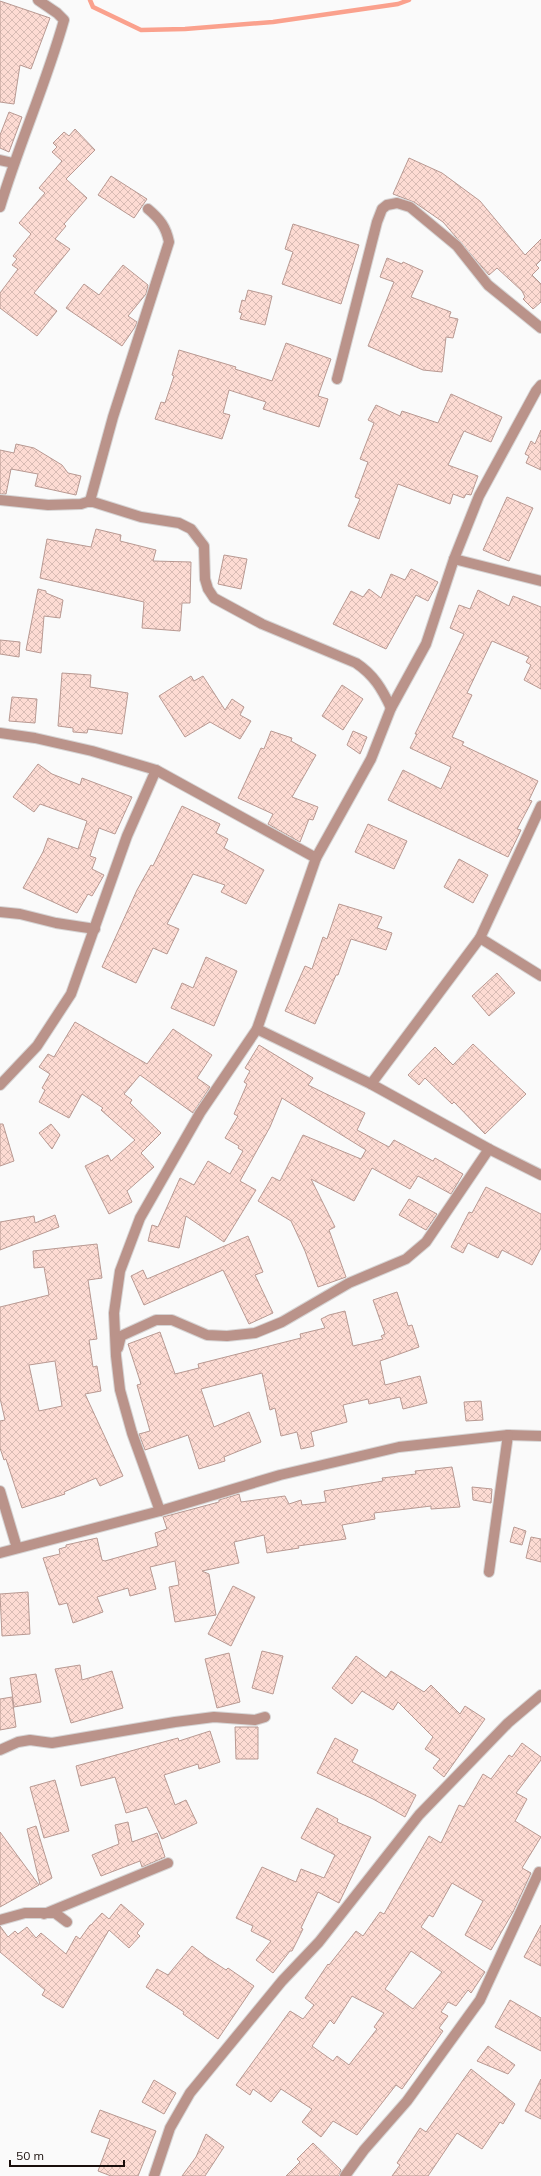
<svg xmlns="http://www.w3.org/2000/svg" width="541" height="2176" font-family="Mulish,sans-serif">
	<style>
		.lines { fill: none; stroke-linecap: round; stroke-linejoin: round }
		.stream { stroke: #faa18d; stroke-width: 4.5 }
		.building { fill: url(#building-cross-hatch); stroke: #b89992; fill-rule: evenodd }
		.minor-casing { stroke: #d6d4d4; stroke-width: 12 }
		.minor { stroke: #ba938a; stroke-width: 10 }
	</style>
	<defs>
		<pattern id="building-cross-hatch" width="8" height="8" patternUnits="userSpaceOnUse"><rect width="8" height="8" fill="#fddbd3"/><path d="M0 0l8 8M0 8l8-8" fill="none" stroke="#d8bbb4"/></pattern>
	</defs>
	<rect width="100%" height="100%" fill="#fafafa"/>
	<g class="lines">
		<path class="stream" d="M90,0L93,7L141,30L185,29L273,22L398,4L409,0"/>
	</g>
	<g class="building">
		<path d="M0,1L50,18L31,69L20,65L14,104L0,102Z"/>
		<path d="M9,112L22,117L9,152L0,148V135Z"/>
		<path d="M75,129L95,150L66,179L87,198L64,224L66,226L55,239L70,249L34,293L57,311L37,336L0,308V293L18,269L12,265L17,259L13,256L31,234L19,223L45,193L39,188L62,161L52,152L57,147L53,143L64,132L69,136Z"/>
		<path d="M409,158L442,173L480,201L525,255L541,239V260L536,265L539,268L532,275L541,284V302L533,309L523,299L525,297L522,291L497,268L489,275L443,222L414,202L393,194Z"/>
		<path d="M111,176L147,199L134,218L98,195Z"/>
		<path d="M293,224L359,245L341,304L282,284L293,252L285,249Z"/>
		<path d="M387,258L402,264L403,262L423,271L411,297L451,312L449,317L458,319L453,338L446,337L442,372L423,370L368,346L394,282L380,277Z"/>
		<path d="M123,265L148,285L146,294L128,316L137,322L135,327L122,346L66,308L84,284L99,295Z"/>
		<path d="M248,290L272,296L265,325L240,319L242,313L239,312L242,300L245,301Z"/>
		<path d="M286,343L331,359L318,396L328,399L319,427L263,409L266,402L229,390L223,413L230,415L222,439L155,419L161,402L165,403L174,376L172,375L179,350L236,367L235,369L272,381Z"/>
		<path d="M451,394L502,417L491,442L464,431L448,465L478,476L471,495L466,494L464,498L453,494L450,504L398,484L379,539L348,526L360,499L355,497L368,462L360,459L374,423L368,420L376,405L400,416L402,411L438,423Z"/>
		<path d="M541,430V470L526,463L529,456L525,454L531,441L535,444Z"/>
		<path d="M16,444L34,448L62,465L68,473L81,476L76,495L35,486L38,474L11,469L6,494H0V450L14,453Z"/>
		<path d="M507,497L533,508L509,561L483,550Z"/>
		<path d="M96,529L121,535L120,541L156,550L153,561L191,562L190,603H182L180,631L142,628L144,602L40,578L47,539L91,547Z"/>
		<path d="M224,555L247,559L241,589L218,584Z"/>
		<path d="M411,569L438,582L428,601L416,595L386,649L333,624L351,591L363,597L369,589L381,598L391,574L405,580Z"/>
		<path d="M38,589L46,591V593L63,600L60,618L44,616L41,653L26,650Z"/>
		<path d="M478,590L509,606L513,596L541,607V689L524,680L531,665L526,662L529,657L492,641L467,693L472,695L452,737L464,742L462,745L538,781L529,800L532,801L517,829L521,830L508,857L388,800L403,770L441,789L451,767L410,748L417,734H415L464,634L450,628L459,605L470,609Z"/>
		<path d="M0,640L20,642L19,657L0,654Z"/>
		<path d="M62,673L91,675L90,687L128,693L122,734L88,729L87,733L73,732V728L58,726Z"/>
		<path d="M191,676L194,681L203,676L225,710L232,699L244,707L240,715L251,721L240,739L210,722L185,737L159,696Z"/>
		<path d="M342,685L363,699L343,730L322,716Z"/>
		<path d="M12,697L37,699L35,723L9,721Z"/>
		<path d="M271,731L292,738L291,741L316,755L292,797L318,807L313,820L309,819L300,842L268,824L273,814L238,798L261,748L264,749Z"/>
		<path d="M353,731L367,737L360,754L347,745Z"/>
		<path d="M38,764L52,774L80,785L82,778L132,797L115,834L99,828L90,856L96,858L92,869L104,875L92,896L88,894L77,913L23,888L43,852L48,838L78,849L87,821L40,804L34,812L13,797Z"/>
		<path d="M182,806L220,824L216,833L228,839L224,848L264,870L246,904L221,892L225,885L193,874L167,924L179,929L167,954L153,948L136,983L102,967L137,890L151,865L153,866Z"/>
		<path d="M368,824L407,841L394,869L355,852Z"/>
		<path d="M459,859L488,875L473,903L444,887Z"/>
		<path d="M339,904L382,917L377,928L392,933L386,950L351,939L338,975H336L315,1024L285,1011L305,966L312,969L323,937L327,939Z"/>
		<path d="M206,957L237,971L214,1026L171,1008L182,983L193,988Z"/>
		<path d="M497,973L515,993L489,1016L472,996Z"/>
		<path d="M75,1022L147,1064L173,1029L212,1055L197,1078L210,1087L193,1113L140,1075L124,1094L132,1100L130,1103L161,1133L141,1153L154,1167L127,1191L132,1202L109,1214L85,1166L108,1155L111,1161L135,1140L101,1110L103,1108L82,1094L69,1118L39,1102L45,1090L42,1088L50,1074L39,1067L48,1054L54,1057Z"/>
		<path d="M473,1044L526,1094L485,1134L454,1102L452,1104L425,1078L419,1085L408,1075L435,1047L453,1065Z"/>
		<path d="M259,1045L313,1078L308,1085L365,1113L357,1130L389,1147L394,1140L433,1161L435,1158L463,1174L451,1194L418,1176L410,1189L372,1168L354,1201L311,1179L335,1227L329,1230L346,1277L318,1287L305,1251L291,1221L258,1201L272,1177L280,1181L303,1135L361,1159L366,1150L282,1098L270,1127L240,1181L256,1190L224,1242L186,1216L179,1248L148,1241L152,1225L158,1227L180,1178L194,1185L208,1161L230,1174L243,1151L238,1148L239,1146L225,1138L238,1116L234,1114L247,1084L244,1082L250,1071L245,1068Z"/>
		<path d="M0,1124H3L14,1161L0,1166Z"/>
		<path d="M51,1124L60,1135L52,1149L39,1133Z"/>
		<path d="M486,1187L541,1214V1248L532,1265L502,1250L498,1258L468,1243L463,1253L451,1247L469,1212L472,1213Z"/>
		<path d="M409,1199L437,1214L426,1230L399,1215Z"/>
		<path d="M55,1215L59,1227L0,1250V1222L34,1216L35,1223Z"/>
		<path d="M248,1236L263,1272L255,1275L273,1313L249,1324L223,1270L144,1305L131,1276L143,1270L147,1279Z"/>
		<path d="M97,1244L102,1278L88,1280L97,1339L89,1340L93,1367L97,1366L101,1391L85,1394L123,1476L100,1486L96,1478L64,1492L65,1494L22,1508L6,1459L4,1460L0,1448V1421L5,1420L0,1398V1307L49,1295L44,1267L34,1268L33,1251ZM55,1361L62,1406L39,1411L29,1365Z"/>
		<path d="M397,1292L408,1326L412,1325L419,1347L380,1361L385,1385L420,1376L427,1403L403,1409L400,1397L369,1404L368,1399L343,1405L347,1422L311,1432L314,1446L301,1449L297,1432L281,1436L275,1408L270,1410L262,1373L201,1389L214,1427L249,1412L261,1442L224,1457L225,1461L199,1469L188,1435L145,1450L139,1434L150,1431L137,1385L141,1384L128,1344L160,1332L175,1374L199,1368L198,1364L301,1338L300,1334L325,1328L321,1319L329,1315L345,1311L353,1346L383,1339L381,1336L385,1334L373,1300Z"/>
		<path d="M481,1401L483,1420L466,1421L464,1402Z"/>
		<path d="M452,1467L460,1507L431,1509V1506L374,1513L375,1519L342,1525L346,1539L298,1546L299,1548L267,1553L264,1535L234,1542L239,1563L202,1571L209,1574L216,1615L175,1622L169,1587L179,1585L175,1561L150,1567L156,1589L130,1596L128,1588L97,1597L103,1612L73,1623L67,1603L59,1605L43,1558L60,1554L59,1549L66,1547V1545L97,1538L102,1560L105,1561L158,1546L155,1533L167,1529L163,1517L219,1502V1500L239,1494L241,1502L285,1496L289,1504L301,1500L302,1505L326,1502L324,1491L383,1481L382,1478L416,1474L415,1471Z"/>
		<path d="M472,1487L492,1489L491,1503L473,1500Z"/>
		<path d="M514,1527L526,1531L522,1545L510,1542Z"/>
		<path d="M531,1537L541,1539V1562L526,1558Z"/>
		<path d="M233,1586L255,1597L231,1646L208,1634Z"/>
		<path d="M28,1592L30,1634L2,1636L0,1594Z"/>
		<path d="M262,1651L283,1656L273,1694L252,1688Z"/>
		<path d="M229,1653L240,1702L217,1708L205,1659Z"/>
		<path d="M356,1656L386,1678L391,1671L424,1692L431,1685L460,1714L465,1706L485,1719L444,1777L433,1768L440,1759L425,1749L433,1737L398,1702L393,1710L362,1691L352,1704L332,1688Z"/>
		<path d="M80,1665L82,1680L112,1671L123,1708L71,1723L55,1669Z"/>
		<path d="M36,1674L41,1702L14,1707L10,1678Z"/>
		<path d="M12,1697L16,1727L0,1730V1699Z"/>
		<path d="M235,1727H258V1759H236Z"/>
		<path d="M210,1731L220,1762L199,1769L198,1764L164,1775L175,1805L186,1800L197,1823L162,1839L147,1807L126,1813L115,1777L81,1786L76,1766L178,1738L179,1741Z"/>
		<path d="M335,1738L358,1750L352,1762L416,1795L405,1817L373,1799L317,1773Z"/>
		<path d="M522,1743L541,1757V1760L516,1793L527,1799L515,1821L541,1837L522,1868L531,1873L513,1912L491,1950L465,1935L483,1901L452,1883L433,1917L429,1915L421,1927L485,1972L471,1993L468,1990L456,2006L448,2002L441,2012L448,2016L439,2028L443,2031L402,2089L396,2085L357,2135L333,2121L321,2137L302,2122L312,2109L281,2089L271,2102L253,2089L250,2095L236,2085L290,2011L303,2019L314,2005L305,1998L328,1964L329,1965L356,1931L363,1936L380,1912L384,1914L429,1836L441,1843L459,1805L464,1807L483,1774L491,1779L509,1755L512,1757ZM411,1951L442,1972L413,2009L385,1989ZM352,1996L384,2013L374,2027L377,2029L349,2065L337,2056L333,2061L312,2046L330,2020L334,2024Z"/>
		<path d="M55,1780L69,1831L44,1838L30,1787Z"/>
		<path d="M317,1808L338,1819L337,1822L371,1837L339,1903L318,1892L301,1928L303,1929L292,1951H290L273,1973L256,1960L271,1941L251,1931L253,1926L236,1918L262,1867L296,1882L301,1869L324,1878L335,1855L301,1838Z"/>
		<path d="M128,1822L132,1842L157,1833L165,1857L142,1867L140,1861L101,1876L92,1855L119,1844L115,1825Z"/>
		<path d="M36,1826L52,1878L40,1885L27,1829Z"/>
		<path d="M0,1832L39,1885L0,1907Z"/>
		<path d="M121,1904L144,1924L137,1933L140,1936L129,1948L109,1930L63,2008L42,1995L45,1990L0,1952V1926L8,1937L15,1931L18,1934L27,1927L36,1938L41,1933L66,1954L76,1936L80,1939L90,1925H91L102,1913L109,1919Z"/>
		<path d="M541,1925V1966L524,1957Z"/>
		<path d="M192,1946L206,1957L226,1970L228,1968L254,1986L218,2039L183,2014L184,2012L146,1987L157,1969L168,1975Z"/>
		<path d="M510,2000L541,2018V2051L495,2027Z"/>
		<path d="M488,2046L515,2065L508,2074L477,2061Z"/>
		<path d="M471,2069L515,2104L503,2124L500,2122L482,2149L457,2133L428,2176H392L400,2165L397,2163L420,2128L426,2132Z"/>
		<path d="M541,2079V2119L525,2111Z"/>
		<path d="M154,2080L176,2093L164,2114L142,2102Z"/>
		<path d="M100,2110L156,2131L138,2176H111L98,2171L110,2139L91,2132Z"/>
		<path d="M206,2134L224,2147L205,2176H182L196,2157Z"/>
		<path d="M313,2143L341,2170L339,2176H286L300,2162L297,2159Z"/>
	</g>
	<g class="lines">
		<g class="minor-casing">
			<g id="minor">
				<path d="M0,160L13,163"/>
				<path d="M0,207C19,144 46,84 64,20L57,13L38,0"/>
				<path d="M337,379L377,222L382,209L387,205L397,203L410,207L457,246L488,285L541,328"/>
				<path d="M0,500L48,505L81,504L90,501L141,517L179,523L191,529L204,546L205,579L208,589L214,598L262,624L356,663C374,675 382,689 391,708"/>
				<path d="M90,501L113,417L169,242C166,227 160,219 148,209"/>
				<path d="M454,559L541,581"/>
				<path d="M0,733L35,738L92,751L156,770L316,858"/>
				<path d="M0,912L20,914L56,923L95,929"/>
				<path d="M480,938L541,976"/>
				<path d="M257,1029L371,1084L489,1149L541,1175"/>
				<path d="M371,1084L480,938L541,806"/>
				<path d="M0,1085L37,1046L71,994L127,836L156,770"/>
				<path d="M118,1348L121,1336L156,1320H172L207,1335L227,1336L255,1333L282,1322L349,1283L406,1259L426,1242L489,1149"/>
				<path d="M0,1491L17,1548"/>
				<path d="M160,1511L132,1433L120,1390L116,1356L114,1313L120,1271L140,1218L200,1113L257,1029L316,858L371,759L391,708L426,644L454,559L479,496L536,391L541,385"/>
				<path d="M0,1553L160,1511L280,1475L399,1447L508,1435L541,1436"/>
				<path d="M489,1572L508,1435"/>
				<path d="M0,1750L18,1742L30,1740L52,1743L175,1722L214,1717L255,1720L265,1717"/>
				<path d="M44,1914L168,1863"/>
				<path d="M0,1920L25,1913H55L67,1922"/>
				<path d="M154,2176L170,2128L190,2093L282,1981L319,1942L419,1815L508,1723L541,1695"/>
				<path d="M345,2176L364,2150L407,2101L480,2000L539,1872"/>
			</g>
		</g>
		<use href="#minor" class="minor"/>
	</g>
	<path d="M10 2160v6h114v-6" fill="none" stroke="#190e0b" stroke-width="2"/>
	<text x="16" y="2160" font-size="12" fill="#190e0b" stroke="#fafafa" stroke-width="3" paint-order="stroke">50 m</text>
</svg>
